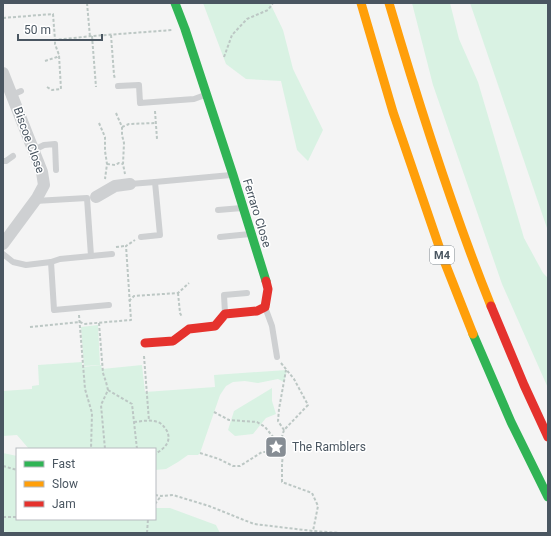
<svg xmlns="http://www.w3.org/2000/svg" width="551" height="536" font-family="Roboto,sans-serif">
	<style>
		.green { fill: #d9f2e3 }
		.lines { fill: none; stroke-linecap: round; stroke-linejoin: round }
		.path { stroke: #bcc7c4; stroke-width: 2; stroke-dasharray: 3 2; stroke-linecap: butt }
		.lane { stroke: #ced0d2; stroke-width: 6 }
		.street { stroke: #ced0d2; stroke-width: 12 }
		.fast { stroke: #30b455; stroke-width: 9 }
		.slow { stroke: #ff9f0a; stroke-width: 9 }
		.jam { stroke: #e5322d; stroke-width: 9 }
		.labels { text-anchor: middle; stroke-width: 3; stroke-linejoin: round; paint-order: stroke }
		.shield { fill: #fff; stroke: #808990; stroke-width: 1 }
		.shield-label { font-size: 11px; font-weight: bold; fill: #4a5661 }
		.street-label { font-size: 12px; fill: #4a5661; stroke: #fff }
		.poi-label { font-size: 12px; fill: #4a5661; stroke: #fff; text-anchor: start }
	</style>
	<rect width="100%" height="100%" fill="#f4f4f4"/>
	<g class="green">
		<path d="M203,3H270L283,30L293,69L323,130L308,161L297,150L281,81L246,79L226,64Z"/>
		<path d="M412,3H450L459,39L478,82L524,238L543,273L548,278V388L502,284L433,85Z"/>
		<path d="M470,3H548V231Z"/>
		<path d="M98,325L100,365L84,366L81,327Z"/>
		<path d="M82,362V367L101,365L102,369L142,365L145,392L215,387L214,375L287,370L284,382L278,379L258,383L245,381L233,382L226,386L220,395L200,453L198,455H188L178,462L166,469L155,470V449H29L17,435L3,436V391L32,389V386L39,385L38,365Z"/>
		<path d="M272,388V401L276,414L266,418L253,434L235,436L228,430L234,411Z"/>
		<path d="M3,453L17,456V519H155V508H170L216,525L220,533H3Z"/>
	</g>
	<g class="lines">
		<g class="path">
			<path d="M87,3L90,37"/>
			<path d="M3,18L53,14L55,40L92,36L172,30"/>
			<path d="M111,35L114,75L115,79"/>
			<path d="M92,36L96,87"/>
			<path d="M224,57L232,35L247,19L268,10L273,3"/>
			<path d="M45,61L57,57L59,55"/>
			<path d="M47,87L52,90L61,89L59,55L55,44V40"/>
			<path d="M155,111L157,139"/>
			<path d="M116,113L122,127V135L124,143L123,164L125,174"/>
			<path d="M99,123L105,137V151L107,164L105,179"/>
			<path d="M122,127L129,124L156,123"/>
			<path d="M107,164L115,165L119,163L123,164"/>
			<path d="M116,247L125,246"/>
			<path d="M178,293L180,313L182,317"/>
			<path d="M129,301L134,296L178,293L189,283"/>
			<path d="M79,315L85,389L92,413L91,449"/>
			<path d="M99,323L103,373L106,382L108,390L101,405L105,449"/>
			<path d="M30,327L80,322L84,324L131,320L126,246L135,240"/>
			<path d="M144,356L149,421"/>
			<path d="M281,363L294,379L308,405L284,430L281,440L284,447L282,463V482L312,493L318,506L313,531"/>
			<path d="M108,390L132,404L137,449"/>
			<path d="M214,412L229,420L257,422L265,427L274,438L281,440"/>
			<path d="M134,422C143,421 152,419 160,423C163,425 165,428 167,431C172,442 164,449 155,454"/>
			<path d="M284,430L278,421L279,409L286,370"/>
			<path d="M200,453L219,459L233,466H240L262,452H268L282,458"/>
			<path d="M3,466L17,470"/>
			<path d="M155,495L161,496L173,495L209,506L254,524L313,531L340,533"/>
			<path d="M155,504L161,496"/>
			<path d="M3,517H17"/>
			<path d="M147,533L148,519"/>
		</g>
		<g class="lane">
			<path d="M118,86L139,85L140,103L194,99L205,95"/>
			<path d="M12,95L21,91"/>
			<path d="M34,150L44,145L55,144L56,170"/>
			<path d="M3,161H6L13,156"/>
			<path d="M130,184L155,182"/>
			<path d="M35,201L87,198L91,256"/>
			<path d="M218,210L242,208"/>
			<path d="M141,237L160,235L155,182L231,175"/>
			<path d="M220,237L250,234"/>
			<path d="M3,254L13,262L26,265L51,262L60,259L112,254"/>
			<path d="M51,262L54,310L109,305"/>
			<path d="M265,307L272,326L277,357"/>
			<path d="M225,313L224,295L247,293"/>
		</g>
		<g class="street">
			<path d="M3,73L42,172L44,185L37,198L3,244"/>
			<path d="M96,197L115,186L130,184"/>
		</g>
		<g class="fast">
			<path d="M175,3L185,29L233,175L266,281"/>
			<path d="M473,334L511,422L548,497"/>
		</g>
		<g class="slow">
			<path d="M361,3L393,112L443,258L473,334"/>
			<path d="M389,3C419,105 451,207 491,306"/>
		</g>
		<g class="jam">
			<path d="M491,306L524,385L548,437"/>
			<path d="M145,343L173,341L189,329L215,326L225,314L257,311L265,307L268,289L266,281"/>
		</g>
	</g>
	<defs>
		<g id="sight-square" transform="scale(1.15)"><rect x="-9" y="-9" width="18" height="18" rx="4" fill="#868d94" stroke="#fff"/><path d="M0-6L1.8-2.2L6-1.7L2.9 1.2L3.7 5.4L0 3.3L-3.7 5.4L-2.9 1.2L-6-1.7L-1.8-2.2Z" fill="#fff"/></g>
	</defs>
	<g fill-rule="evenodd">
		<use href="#sight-square" x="276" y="447"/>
	</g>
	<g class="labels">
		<rect class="shield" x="430" y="246" width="24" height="18" rx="3"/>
		<g class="shield-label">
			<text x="442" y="259">M4</text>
		</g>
		<g class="street-label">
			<text transform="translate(29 140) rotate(70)" y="4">Biscoe Close</text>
			<text transform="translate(257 213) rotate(73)" y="4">Ferraro Close</text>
		</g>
		<g class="poi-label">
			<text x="292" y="451">The Ramblers</text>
		</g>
	</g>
	<rect width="551" height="536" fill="none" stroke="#4a5661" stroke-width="8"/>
	<rect x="16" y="448" width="140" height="72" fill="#ffffff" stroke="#b7bbc0"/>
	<rect x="24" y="461" width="20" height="6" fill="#30b455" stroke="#b7bbc0"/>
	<text x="52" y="468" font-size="12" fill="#4a5661">Fast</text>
	<rect x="24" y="481" width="20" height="6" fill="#ff9f0a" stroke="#b7bbc0"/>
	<text x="52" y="488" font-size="12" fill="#4a5661">Slow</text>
	<rect x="24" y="501" width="20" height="6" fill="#e5322d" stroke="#b7bbc0"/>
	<text x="52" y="508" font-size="12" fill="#4a5661">Jam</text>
	<path d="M18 34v6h84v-6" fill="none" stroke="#4a5661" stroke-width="2"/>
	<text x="24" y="34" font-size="12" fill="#4a5661" stroke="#ffffff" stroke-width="3" paint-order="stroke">50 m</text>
</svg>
